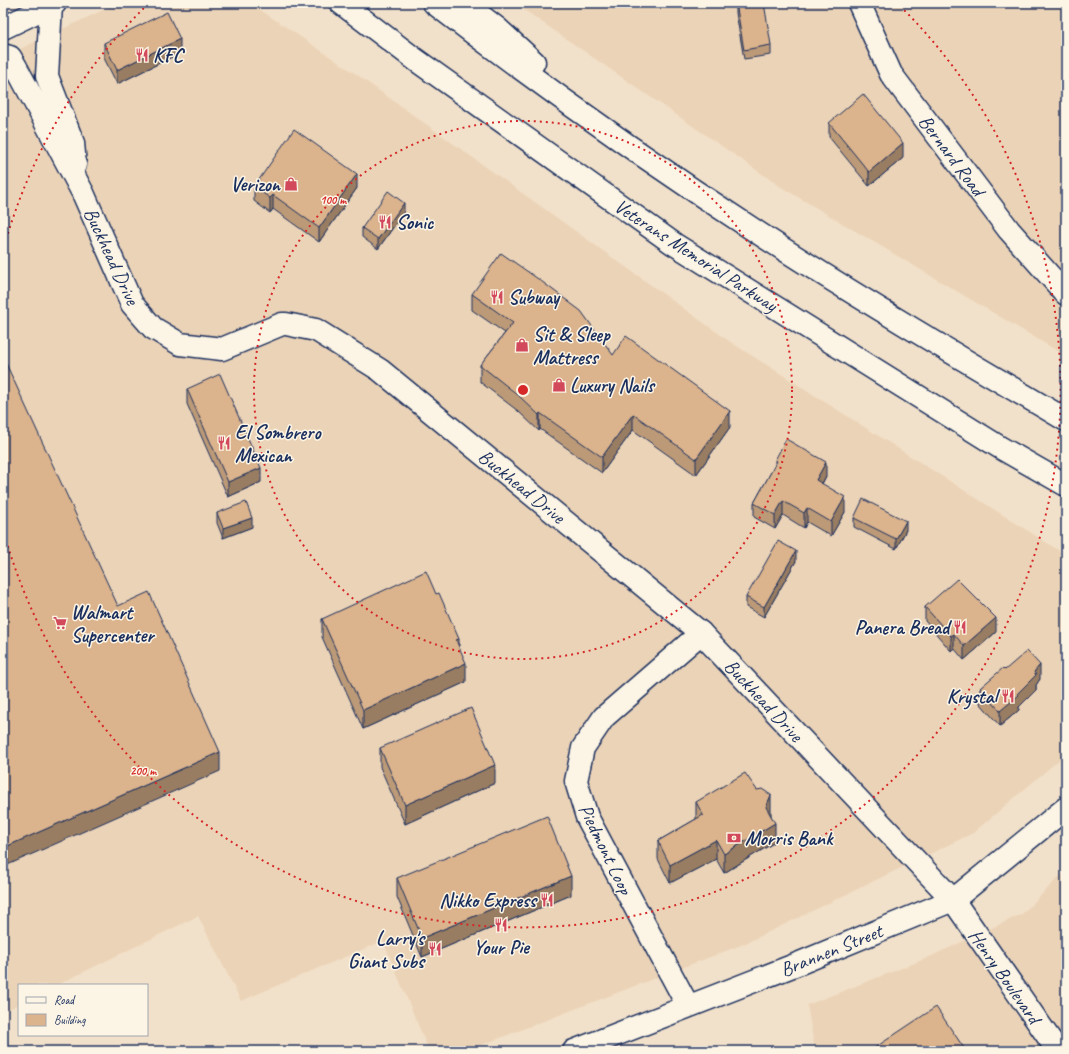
<svg xmlns="http://www.w3.org/2000/svg" width="1069" height="1054" font-family="Caveat,sans-serif">
	<style>
		.built { fill: #ebd3b7 }
		.lines { fill: none; stroke-linecap: round; stroke-linejoin: round }
		.minor-casing { stroke: #1b2f5e; stroke-width: 25 }
		.major-casing { stroke: #1b2f5e; stroke-width: 25 }
		.highway-casing { stroke: #1b2f5e; stroke-width: 25 }
		.minor { stroke: #fcf5e5; stroke-width: 22 }
		.major { stroke: #fcf5e5; stroke-width: 22 }
		.highway { stroke: #fcf5e5; stroke-width: 22 }
		.wall { fill: #bc9a78; stroke: #1b2f5e }
		.shaded-wall { fill: #997d62; stroke: #1b2f5e }
		.building { fill: #dbb38c; stroke: #1b2f5e }
		.ring { fill: none; stroke: #d62828; stroke-width: 2; stroke-dasharray: 2 4 }
		.labels { text-anchor: middle; stroke-width: 3; stroke-linejoin: round; paint-order: stroke }
		.poi-label { font-size: 20px; font-weight: bold; fill: #1b2f5e; stroke: #fcf5e5; text-anchor: start }
		.street-label { font-size: 20px; fill: #1b2f5e; stroke: #fcf5e5 }
		.centre { fill: #d62828; stroke: #fcf5e5; stroke-width: 2 }
		.ring-label { font-size: 12px; text-anchor: middle; font-weight: bold; fill: #d62828; stroke: #fcf5e5; stroke-width: 3; stroke-linejoin: round; paint-order: stroke }
	</style>
	<rect width="100%" height="100%" fill="#f2e1ca"/>
	<filter id="ink" filterUnits="userSpaceOnUse"><feTurbulence type="fractalNoise" baseFrequency=".025" numOctaves="2"/><feDisplacementMap in="SourceGraphic" scale="8" xChannelSelector="R" yChannelSelector="G"/><feConvolveMatrix kernelMatrix="1 2 1 2 8 2 1 2 1" color-interpolation-filters="sRGB"/></filter>
	<g filter="url(#ink)">
		<g class="built">
			<path d="M118,3H250L353,72L732,343L1066,555V754L973,833L744,944L466,1051H429L383,941L241,1001L198,916L57,985H19V1004L3,1012V57Z"/>
			<path d="M514,3H1066V356L781,187Z"/>
			<path d="M1066,870V1051H815L807,1005L925,959L1022,914Z"/>
		</g>
		<g class="lines">
			<g class="minor-casing">
				<g id="minor">
					<path d="M859,3L891,74L1009,230L1066,294"/>
					<path d="M51,5L47,76L73,143L75,165"/>
					<path d="M3,55L10,57L16,67L83,193L132,304L153,328L180,344L222,349L282,324H286L316,330L380,370L701,633L953,900L1058,1051"/>
					<path d="M688,1006L587,817L576,781L583,748L604,717L701,633"/>
					<path d="M574,1051L800,963L953,900L1066,808"/>
				</g>
			</g>
			<g class="major-casing">
				<path id="major" d="M3,28L55,3"/>
			</g>
			<g class="highway-casing">
				<g id="highway">
					<path d="M341,3L416,60L674,244L1001,448L1066,485"/>
					<path d="M434,3C540,85 650,163 763,236C862,300 964,360 1066,420"/>
					<path d="M464,3L498,29L534,62"/>
				</g>
			</g>
			<use href="#minor" class="minor"/>
			<use href="#major" class="major"/>
			<use href="#highway" class="highway"/>
		</g>
		<g class="wall">
			<path d="M736,3L771,45V55L744,59L736,13Z"/>
			<path d="M104,43L180,53L117,84L104,58Z"/>
			<path d="M829,123L903,158L869,186L829,137Z"/>
			<path d="M254,187L357,188L319,242L273,209L270,213L254,201Z"/>
			<path d="M404,212L378,249L362,237V228Z"/>
			<path d="M472,294L613,355L730,427L696,475L633,430L602,473L540,429L539,431L518,411L480,382V365L505,333L472,310Z"/>
			<path d="M187,389L261,482L228,497L187,404Z"/>
			<path d="M775,460L826,476L822,484L845,512L831,536L807,522L804,528L783,515L775,529L754,517V503L775,465Z"/>
			<path d="M217,513L252,527L223,538L217,523Z"/>
			<path d="M854,518L906,530L896,549L854,527Z"/>
			<path d="M796,561L764,617L746,607V597Z"/>
			<path d="M925,607L996,632L964,660L954,648L951,651L925,621Z"/>
			<path d="M322,619L459,648L466,682L363,729L322,637Z"/>
			<path d="M1005,670L1040,679L1036,685V690L1019,707V710L1000,726L980,703V688Z"/>
			<path d="M380,748L495,783L405,824L380,767Z"/>
			<path d="M696,802L771,814V815L775,842L724,873L716,859L670,883L658,859V841L696,819Z"/>
			<path d="M397,878L571,895L422,957L397,897Z"/>
		</g>
		<g class="shaded-wall">
			<path d="M180,39V53L117,84V70Z"/>
			<path d="M903,143V158L869,186V172Z"/>
			<path d="M357,174V188L319,242V228Z"/>
			<path d="M273,195V209L270,213V198Z"/>
			<path d="M404,203V212L378,249V239Z"/>
			<path d="M730,411V427L696,475V459Z"/>
			<path d="M540,413V429L539,431V415Z"/>
			<path d="M633,414V430L602,473V457Z"/>
			<path d="M826,462V476L816,495V480Z"/>
			<path d="M261,468V482L228,497V482Z"/>
			<path d="M845,497V512L831,536V522Z"/>
			<path d="M783,501V515L775,529V515Z"/>
			<path d="M807,508V522L804,528V513Z"/>
			<path d="M252,518V527L223,538V528Z"/>
			<path d="M906,521V530L896,549V539Z"/>
			<path d="M796,551V561L764,617V607Z"/>
			<path d="M996,618V632L964,660V646Z"/>
			<path d="M954,634V648L951,651V636Z"/>
			<path d="M459,639V658L456,640Z"/>
			<path d="M466,663V682L363,729V710Z"/>
			<path d="M1040,665V679L1036,685V690L1019,707V710L1000,726V711L1017,694Z"/>
			<path d="M220,752V771L3,867V848Z"/>
			<path d="M495,765V783L405,824V805Z"/>
			<path d="M771,795V814L766,826V807Z"/>
			<path d="M775,823V842L724,873V854Z"/>
			<path d="M716,840V859L670,883V865Z"/>
			<path d="M571,876V895L422,957V938Z"/>
		</g>
		<g class="building">
			<path d="M736,3H764L771,45L744,50Z"/>
			<path d="M167,12L180,39L117,70L104,43Z"/>
			<path d="M863,94L903,143L869,172L829,123Z"/>
			<path d="M294,129L357,174L319,228L273,195L270,198L254,187Z"/>
			<path d="M388,191L404,203L378,239L362,228Z"/>
			<path d="M501,253L541,281L581,311L613,355L626,336L730,411L696,459L633,414L602,457L540,413L539,415L518,395L480,365L513,323L472,294Z"/>
			<path d="M3,357L118,606L149,592L220,752L3,848Z"/>
			<path d="M220,374L261,468L228,482L187,389Z"/>
			<path d="M786,439L826,462L816,480L845,497L831,522L807,508L804,513L783,501L775,515L754,503L777,461L775,460Z"/>
			<path d="M863,499L906,521L896,539L854,518Z"/>
			<path d="M246,502L252,518L223,528L217,513Z"/>
			<path d="M778,541L796,551L764,607L746,597Z"/>
			<path d="M426,571L436,594L439,593L459,639L456,640L466,663L363,710L322,619Z"/>
			<path d="M957,579L996,618L964,646L954,634L951,636L925,607Z"/>
			<path d="M1027,651L1040,665L1034,672L1036,675L1017,694L1019,695L1000,711L980,688L1003,668L1005,670Z"/>
			<path d="M471,708L495,765L405,805L380,748Z"/>
			<path d="M745,773L757,790L762,789L771,795L766,807L775,823L724,854L716,840L670,865L658,841L703,815L696,802Z"/>
			<path d="M547,816L571,876L422,938L397,878Z"/>
			<path d="M936,1007L966,1051H870Z"/>
		</g>
	</g>
	<g class="ring">
		<circle cx="523" cy="390" r="269"/>
		<path d="M3 251A538 538 0 0 1 146 6M900 6A538 538 0 1 1 3 529"/>
	</g>
	<defs>
		<g id="restaurant-bare" transform="scale(1.08)"><path d="M-5-6h1v4h1v-4h1v4h1v-4h1v5L-1.5 .5V6h-2V.5L-5-1ZM5-6V6H3V1.5H1.5Q1.5-4 5-6Z" fill="#d1495b" stroke="#fcf5e5" stroke-width="2.5" paint-order="stroke"/></g>
		<g id="shop-bare" transform="scale(1.08)"><path d="M-5-2.5h2.3a2.7 3.5 0 0 1 5.4 0H5L5.5 6h-11ZM-1.5-2.5h3a1.5 2.3 0 0 0-3 0Z" fill="#d1495b" stroke="#fcf5e5" stroke-width="2.5" paint-order="stroke"/></g>
		<g id="supermarket-bare" transform="scale(1.08)"><path d="M-6-5.5h2.5l.6 2H6L4.5 2H-2.5L-4.4-4H-6ZM-1.5 3.2a1.3 1.3 0 1 0 .1 0ZM3 3.2a1.3 1.3 0 1 0 .1 0Z" fill="#d1495b" stroke="#fcf5e5" stroke-width="2.5" paint-order="stroke"/></g>
		<g id="bank-bare" transform="scale(1.08)"><path d="M-6-4H6V4H-6ZM0-2.3a2.3 2.3 0 1 0 0 4.6a2.3 2.3 0 1 0 0-4.6Z" fill="#d1495b" stroke="#fcf5e5" stroke-width="2.5" paint-order="stroke"/></g>
	</defs>
	<g fill-rule="evenodd">
		<use href="#restaurant-bare" x="142" y="55"/>
		<use href="#shop-bare" x="291" y="184"/>
		<use href="#restaurant-bare" x="385" y="222"/>
		<use href="#restaurant-bare" x="497" y="297"/>
		<use href="#shop-bare" x="522" y="345"/>
		<use href="#shop-bare" x="559" y="385"/>
		<use href="#restaurant-bare" x="224" y="443"/>
		<use href="#supermarket-bare" x="60" y="623"/>
		<use href="#restaurant-bare" x="960" y="627"/>
		<use href="#restaurant-bare" x="1008" y="696"/>
		<use href="#bank-bare" x="734" y="838"/>
		<use href="#restaurant-bare" x="547" y="900"/>
		<use href="#restaurant-bare" x="501" y="925"/>
		<use href="#restaurant-bare" x="435" y="949"/>
	</g>
	<g class="labels">
		<g class="poi-label">
			<text x="153" y="62">KFC</text>
			<text x="280" y="191" text-anchor="end">Verizon</text>
			<text x="396" y="229">Sonic</text>
			<text x="508" y="304">Subway</text>
			<text x="533" y="341">Sit &amp; Sleep<tspan x="533" dy="23">Mattress</tspan></text>
			<text x="570" y="392">Luxury Nails</text>
			<text x="235" y="439">El Sombrero<tspan x="235" dy="23">Mexican</tspan></text>
			<text x="71" y="619">Walmart<tspan x="71" dy="23">Supercenter</tspan></text>
			<text x="949" y="634" text-anchor="end">Panera Bread</text>
			<text x="997" y="703" text-anchor="end">Krystal</text>
			<text x="745" y="845">Morris Bank</text>
			<text x="536" y="907" text-anchor="end">Nikko Express</text>
			<text x="424" y="945" text-anchor="end">Larry's<tspan x="424" dy="23">Giant Subs</tspan></text>
			<text x="501" y="954" text-anchor="middle">Your Pie</text>
		</g>
		<g class="street-label">
			<text transform="translate(952 155) rotate(53)" y="7">Bernard Road</text>
			<text transform="translate(696 255) rotate(33)" y="7">Veterans Memorial Parkway</text>
			<text transform="translate(112 256) rotate(65)" y="7">Buckhead Drive</text>
			<text transform="translate(522 486) rotate(39)" y="7">Buckhead Drive</text>
			<text transform="translate(764 700) rotate(47)" y="7">Buckhead Drive</text>
			<text transform="translate(606 849) rotate(64)" y="7">Piedmont Loop</text>
			<text transform="translate(831 950) rotate(-22)" y="7">Brannen Street</text>
			<text transform="translate(1005 976) rotate(55)" y="7">Henry Boulevard</text>
		</g>
	</g>
	<circle cx="523" cy="390" r="6" class="centre"/>
	<g class="ring-label">
		<text x="333" y="204">100 m</text>
		<text x="143" y="775">200 m</text>
	</g>
	<rect width="1069" height="1054" fill="none" stroke="#fcf5e5" stroke-width="16"/>
	<rect x="8" y="8" width="1053" height="1038" fill="none" stroke="#1b2f5e" stroke-width="1.5" filter="url(#ink)"/>
	<rect x="18" y="984" width="130" height="52" fill="#fcf5e5" stroke="#a2a6af"/>
	<rect x="26" y="997" width="20" height="6" fill="#fcf5e5" stroke="#a2a6af"/>
	<text x="54" y="1004" font-size="12" fill="#1b2f5e">Road</text>
	<rect x="26" y="1014" width="20" height="12" fill="#dbb38c" stroke="#a2a6af"/>
	<text x="54" y="1024" font-size="12" fill="#1b2f5e">Building</text>
</svg>
